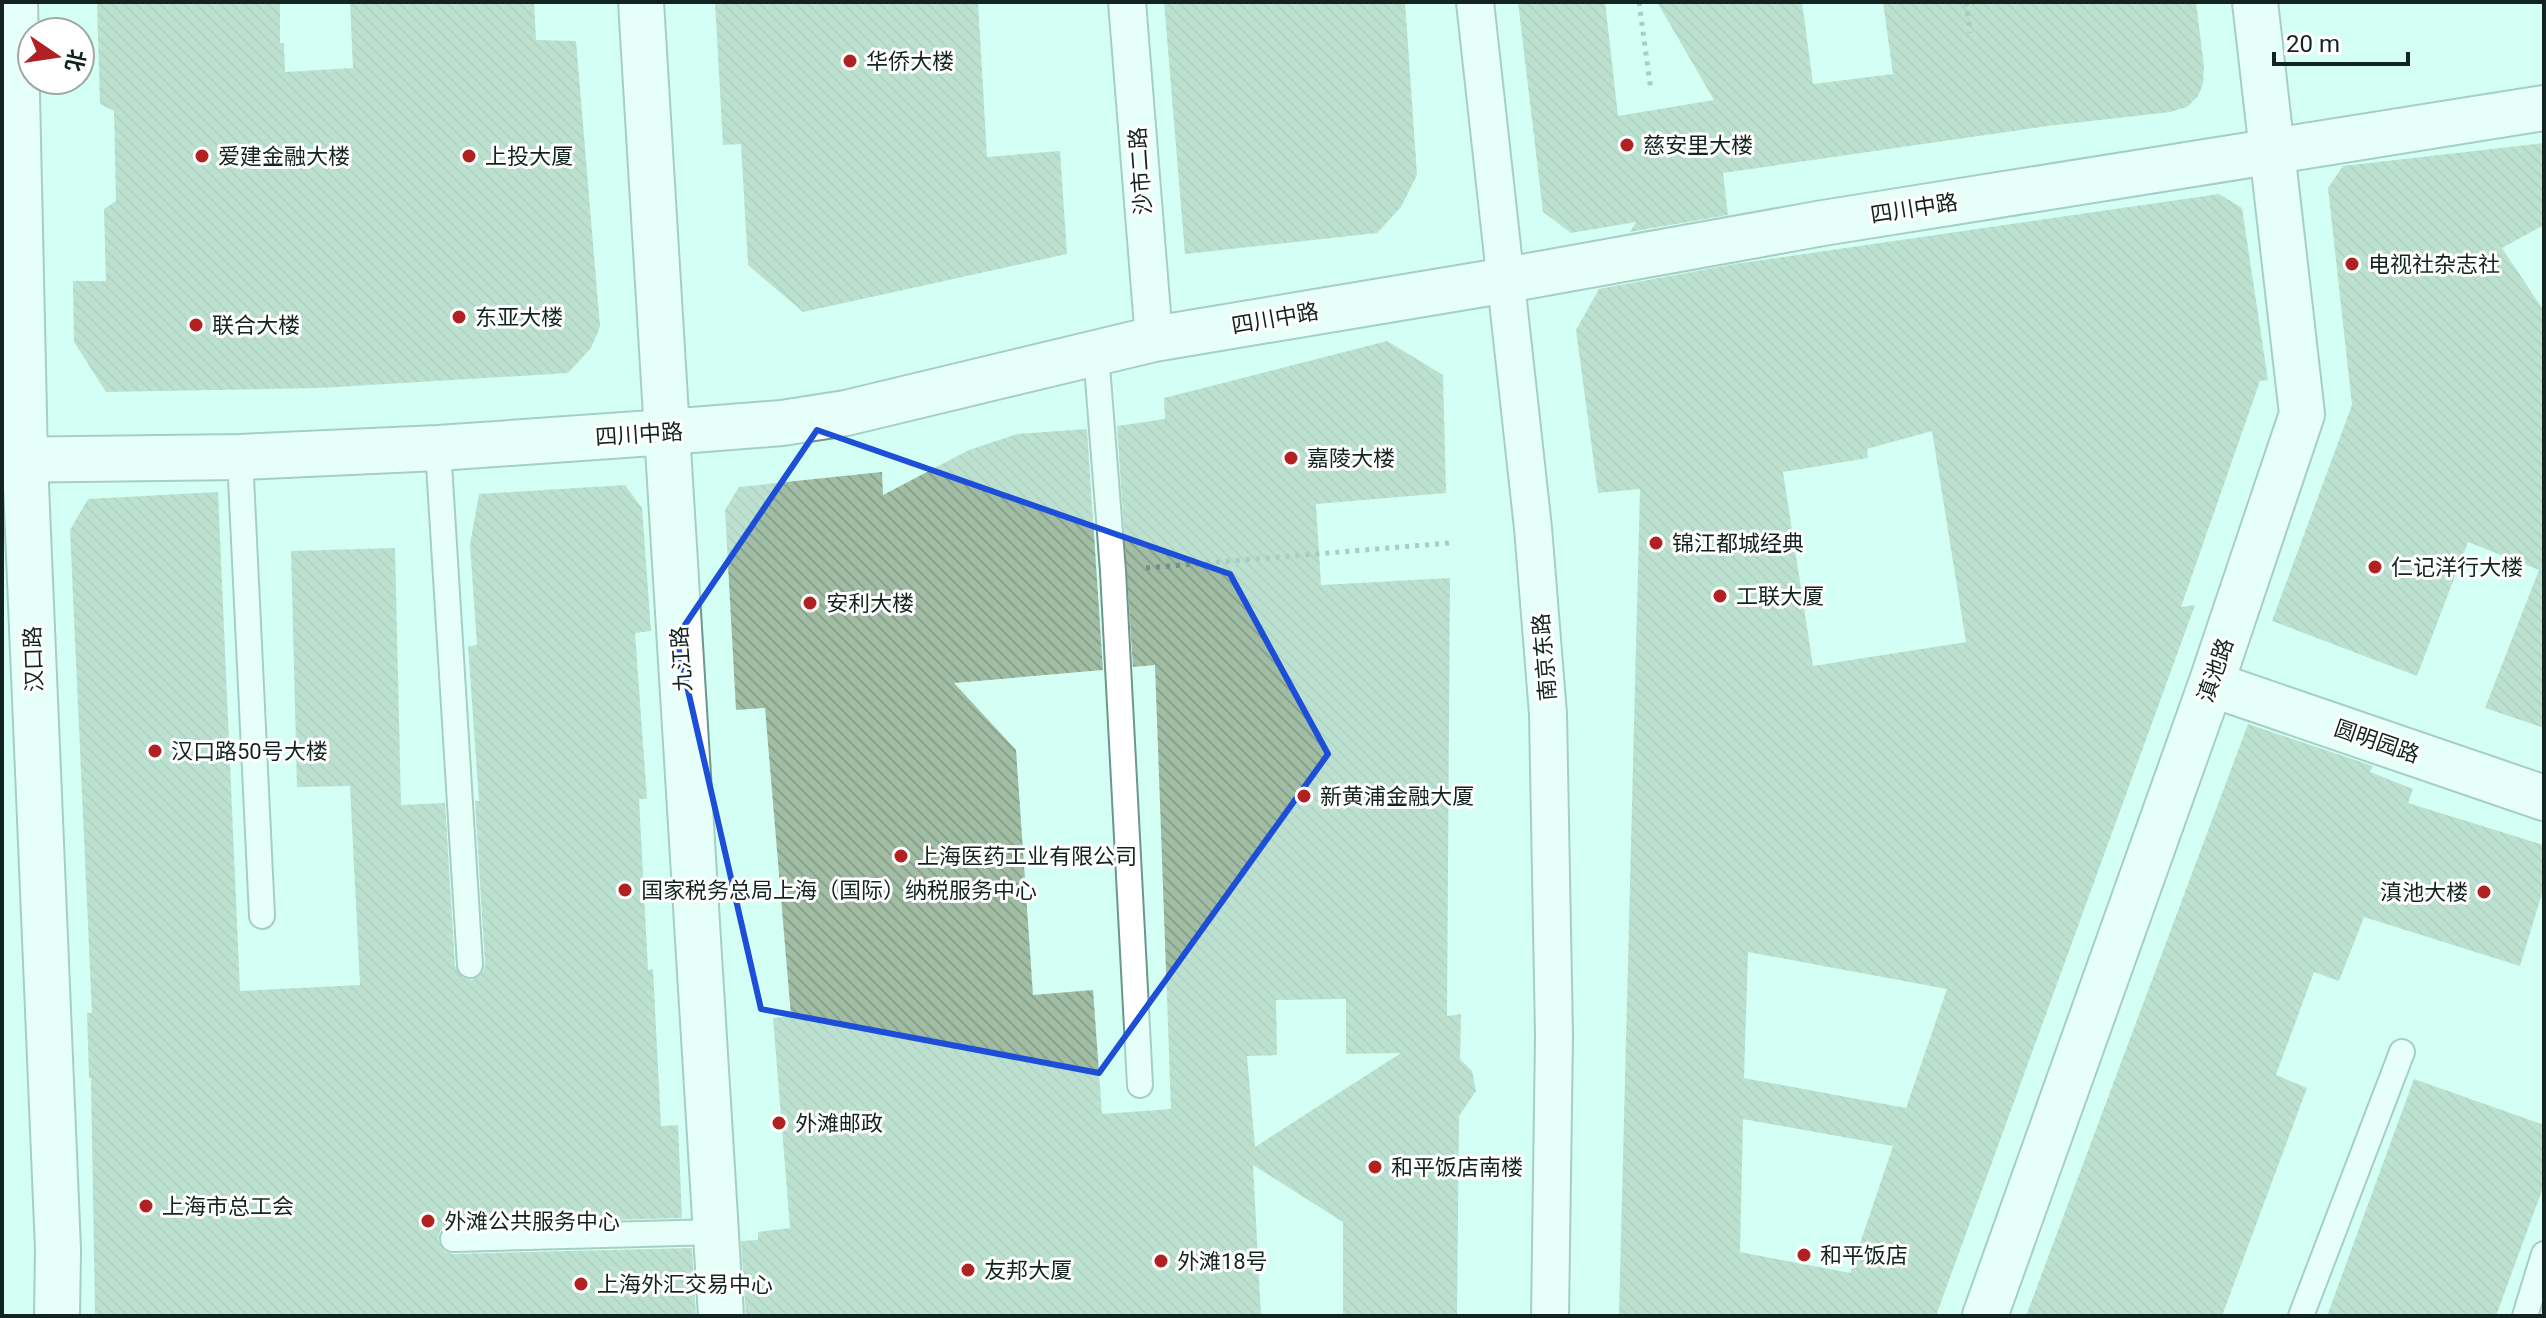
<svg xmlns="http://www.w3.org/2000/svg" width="2546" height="1318" font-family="Roboto,'Noto Sans SC',sans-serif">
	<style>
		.building { fill: url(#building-back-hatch); fill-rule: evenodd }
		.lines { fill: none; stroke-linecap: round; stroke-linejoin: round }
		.service-casing { stroke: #6d968d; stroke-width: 28 }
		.pedestrian-casing { stroke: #6d968d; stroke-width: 40 }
		.minor-casing { stroke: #6d968d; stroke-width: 48 }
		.tertiary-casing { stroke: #6d968d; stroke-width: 48 }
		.path { stroke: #729189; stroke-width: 5; stroke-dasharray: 4 6; stroke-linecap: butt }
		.service { stroke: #fff; stroke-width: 24 }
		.pedestrian { stroke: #fff; stroke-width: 36 }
		.minor { stroke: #fff; stroke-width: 44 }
		.tertiary { stroke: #fff; stroke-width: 44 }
		.marked { fill: none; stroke: #1d4ed8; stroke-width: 6; stroke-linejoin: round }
		.poi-dot { fill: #b22122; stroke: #fff; stroke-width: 3 }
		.labels { text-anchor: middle; stroke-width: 6; stroke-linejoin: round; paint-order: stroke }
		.poi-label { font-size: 22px; fill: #132420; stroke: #fff; text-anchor: start }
		.street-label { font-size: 22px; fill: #132420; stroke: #fff }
	</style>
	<defs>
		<pattern id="building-back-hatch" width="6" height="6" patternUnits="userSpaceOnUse" patternTransform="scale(2)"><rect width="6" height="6" fill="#a1bda4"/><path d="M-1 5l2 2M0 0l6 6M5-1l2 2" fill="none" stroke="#8aa28d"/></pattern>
	</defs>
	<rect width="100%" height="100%" fill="#d3fff4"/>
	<g class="building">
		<path d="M97,2H280V43H284L285,72L353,68L350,2H534L536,40L576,41L600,327L591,348L568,373L320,388L106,392L74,342L73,281H106L104,209L116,201L114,111L100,104Z"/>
		<path d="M715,2H978L987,157L1060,151L1067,254L803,312L748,265L741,144L723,145Z"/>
		<path d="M1164,2H1405L1417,175L1401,207L1377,233L1185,254Z"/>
		<path d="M1518,2H1605L1618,116L1714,100L1657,2H1802L1813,84L1893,74L1883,2H2196L2204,67L2203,84L2198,96L2187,107L2170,112L2048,126L1723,173L1728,215L1630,232L1636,222L1571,233L1543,212Z"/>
		<path d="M2544,143V225L2502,248L2544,311V728L2485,708L2539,570L2468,542L2417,676L2272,621L2352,405L2328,188L2343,166Z"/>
		<path d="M2219,194L2242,208L2268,380L2260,381L2181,607L2195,605L1936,1316H1619L1640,489L1598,493L1576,330L1599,289L1735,264ZM1932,431L1966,642L1813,666L1783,472L1868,458L1867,449ZM1748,952L1947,989L1906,1108L1744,1078ZM1743,1119L1893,1146L1850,1273L1740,1252Z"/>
		<path d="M1387,341L1443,375L1446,493L1316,504L1321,585L1450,578L1447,1016L1461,1014L1460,1059L1472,1071L1476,1091L1459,1116L1457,1316H1343V1222L1253,1165L1261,1316H746L741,1241L758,1240V1232L790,1228L773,1018L791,1016L765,708L736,710L725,510L739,487L882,472L883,495L969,450L1017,434L1087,429L1103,670L954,683L1016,750L1033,995L1093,990L1102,1114L1171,1109L1155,665L1133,667L1117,426L1165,419L1164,398ZM1346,999V1054L1401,1053L1255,1147L1247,1056L1277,1055L1276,1000Z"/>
		<path d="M625,485L642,508L651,631L635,633L647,799H639L648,970L653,969L661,1126L678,1125L682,1218L453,1224L440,1231L438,1240L445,1252L453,1254L692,1248L696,1316H95L91,1078H89L87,1013H92L70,530L88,499L218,492L240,991L360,985L350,786L297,787L291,551L395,548L401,805L445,803L455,966L463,978L472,980L483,972L485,964L475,801H479L468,646L477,645L470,545L479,494Z"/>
		<path d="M2248,724L2373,766L2370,772L2413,789L2408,803L2544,845V887L2520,966L2364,917L2339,981L2314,972L2276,1075L2307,1088L2222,1316H2026Z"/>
		<path d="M2414,1079L2544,1125V1185L2496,1316H2327Z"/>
	</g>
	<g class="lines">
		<g class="service-casing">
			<g id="service">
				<path d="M1096,353L1113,571L1140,1085"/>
				<path d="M438,448L470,965"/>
				<path d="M240,457L262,916"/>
				<path d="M453,1239L717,1232"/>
				<path d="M2301,1316L2402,1052"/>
				<path d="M2525,1316L2544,1254"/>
			</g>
		</g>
		<g class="pedestrian-casing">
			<g id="pedestrian">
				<path d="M1127,2L1154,339"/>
				<path d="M1475,2L1533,528L1548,714L1554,1036L1550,1316"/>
			</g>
		</g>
		<g class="minor-casing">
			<g id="minor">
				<path d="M15,2L25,461L58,1249L57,1316"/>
				<path d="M1507,280L1823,223L2544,108"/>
				<path d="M2,460L240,457L438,448L667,432L721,1316"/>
				<path d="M2211,684L2544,798"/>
				<path d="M1985,1316L2211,684L2302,414L2255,2"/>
			</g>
		</g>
		<g class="tertiary-casing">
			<path id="tertiary" d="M641,2L667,432L782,423L846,413L1154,339L1507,280"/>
		</g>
		<g class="path">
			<path d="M1639,2L1651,91"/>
			<path d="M1966,2L1970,33"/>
			<path d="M1146,568L1449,543"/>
		</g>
		<use href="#service" class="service"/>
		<use href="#pedestrian" class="pedestrian"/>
		<use href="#minor" class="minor"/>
		<use href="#tertiary" class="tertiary"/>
	</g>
	<path d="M0 0H2546V1318H0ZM817,430L1230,574L1328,754L1099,1073L761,1009L676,638Z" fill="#d3fff4" fill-opacity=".55" fill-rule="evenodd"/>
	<path class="marked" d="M817,430L1230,574L1328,754L1099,1073L761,1009L676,638Z"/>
	<g class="poi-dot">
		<circle cx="850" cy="61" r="8"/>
		<circle cx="1627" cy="145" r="8"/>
		<circle cx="202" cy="156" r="8"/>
		<circle cx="469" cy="156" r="8"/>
		<circle cx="2352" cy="264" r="8"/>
		<circle cx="459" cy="317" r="8"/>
		<circle cx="196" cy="325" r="8"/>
		<circle cx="1291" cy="458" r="8"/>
		<circle cx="1656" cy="543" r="8"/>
		<circle cx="2375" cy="567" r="8"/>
		<circle cx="1720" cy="596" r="8"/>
		<circle cx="810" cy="603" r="8"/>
		<circle cx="155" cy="751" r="8"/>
		<circle cx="1304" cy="796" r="8"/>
		<circle cx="901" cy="856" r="8"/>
		<circle cx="625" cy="890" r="8"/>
		<circle cx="2484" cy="892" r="8"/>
		<circle cx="779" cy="1123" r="8"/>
		<circle cx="1375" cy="1167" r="8"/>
		<circle cx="146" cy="1206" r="8"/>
		<circle cx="428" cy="1221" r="8"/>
		<circle cx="1804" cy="1255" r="8"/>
		<circle cx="1161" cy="1261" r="8"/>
		<circle cx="968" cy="1270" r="8"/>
		<circle cx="581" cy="1284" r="8"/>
	</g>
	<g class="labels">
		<g class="poi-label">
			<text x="866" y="69">华侨大楼</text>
			<text x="1643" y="153">慈安里大楼</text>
			<text x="218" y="164">爱建金融大楼</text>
			<text x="485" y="164">上投大厦</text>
			<text x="2368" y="272">电视社杂志社</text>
			<text x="475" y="325">东亚大楼</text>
			<text x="212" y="333">联合大楼</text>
			<text x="1307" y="466">嘉陵大楼</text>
			<text x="1672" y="551">锦江都城经典</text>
			<text x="2391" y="575">仁记洋行大楼</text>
			<text x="1736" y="604">工联大厦</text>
			<text x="826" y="611">安利大楼</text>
			<text x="171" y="759">汉口路50号大楼</text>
			<text x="1320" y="804">新黄浦金融大厦</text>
			<text x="917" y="864">上海医药工业有限公司</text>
			<text x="641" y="898">国家税务总局上海（国际）纳税服务中心</text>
			<text x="2468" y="900" text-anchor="end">滇池大楼</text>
			<text x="795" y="1131">外滩邮政</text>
			<text x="1391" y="1175">和平饭店南楼</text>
			<text x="162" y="1214">上海市总工会</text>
			<text x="444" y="1229">外滩公共服务中心</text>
			<text x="1820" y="1263">和平饭店</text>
			<text x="1177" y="1269">外滩18号</text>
			<text x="984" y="1278">友邦大厦</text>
			<text x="597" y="1292">上海外汇交易中心</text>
		</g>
		<g class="street-label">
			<text transform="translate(1140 171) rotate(-94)" y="8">沙市二路</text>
			<text transform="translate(1914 208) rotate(-9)" y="8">四川中路</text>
			<text transform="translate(1275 318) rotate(-10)" y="8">四川中路</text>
			<text transform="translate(639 434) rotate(-4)" y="8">四川中路</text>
			<text transform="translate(1544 657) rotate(-95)" y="8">南京东路</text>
			<text transform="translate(33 659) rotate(-92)" y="8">汉口路</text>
			<text transform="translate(681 659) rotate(-94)" y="8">九江路</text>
			<text transform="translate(2215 670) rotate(-71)" y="8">滇池路</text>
			<text transform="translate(2377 741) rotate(19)" y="8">圆明园路</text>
		</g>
	</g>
	<rect width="2546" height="1318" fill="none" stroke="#132420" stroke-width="8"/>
	<g transform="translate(56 56) rotate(103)"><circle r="38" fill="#ffffff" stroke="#a1a7a6" stroke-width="2"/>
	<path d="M0-6L14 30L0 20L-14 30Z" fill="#b22122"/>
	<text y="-12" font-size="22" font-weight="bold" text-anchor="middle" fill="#132420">北</text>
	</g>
	<path d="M2274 52v12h134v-12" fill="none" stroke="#132420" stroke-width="4"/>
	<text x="2286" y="52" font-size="24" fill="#132420" stroke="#ffffff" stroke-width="6" paint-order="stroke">20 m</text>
</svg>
